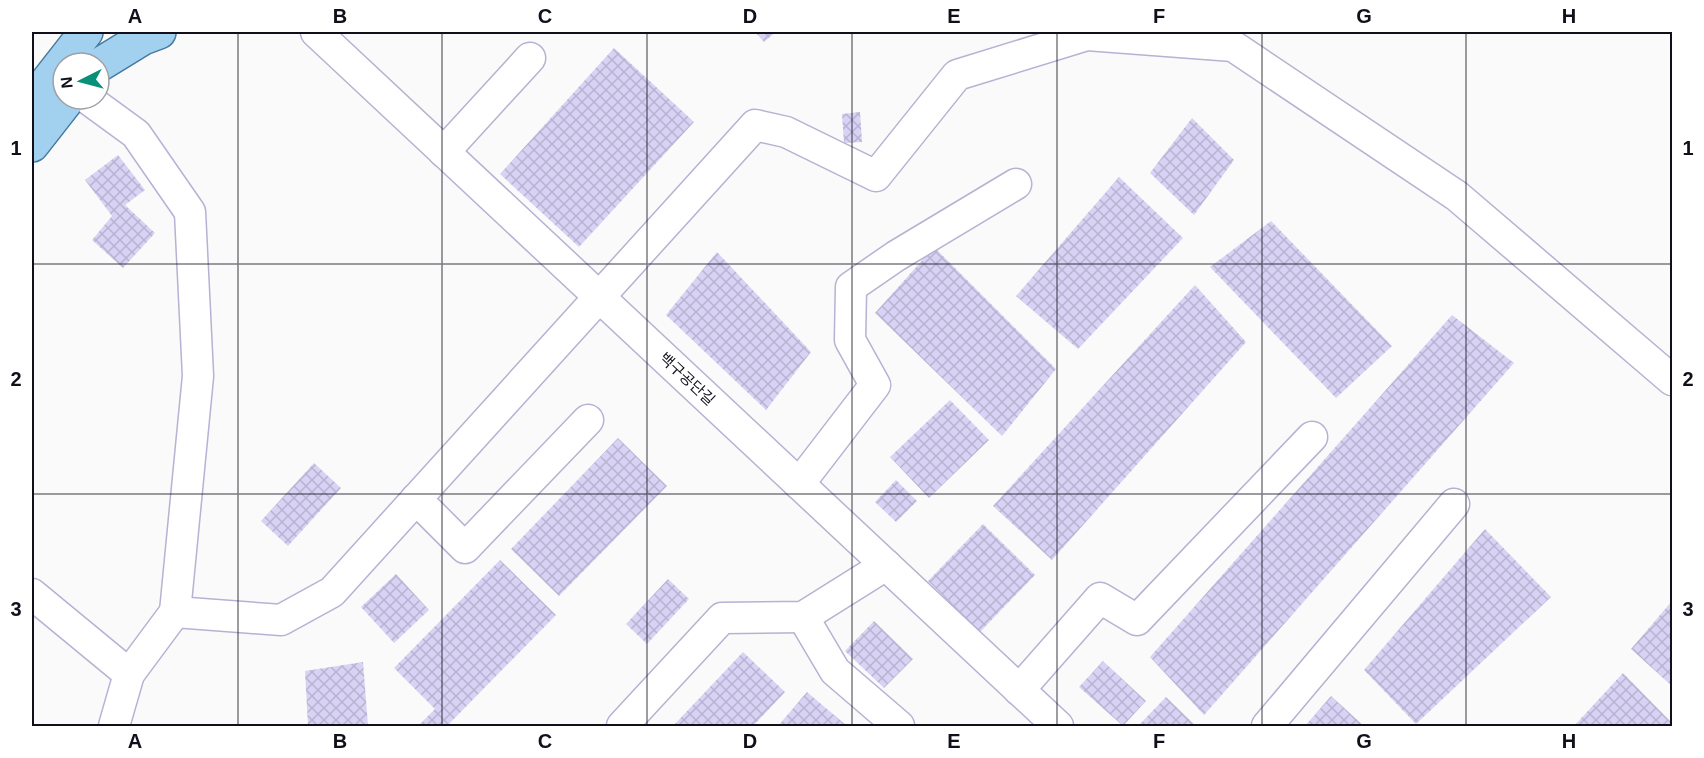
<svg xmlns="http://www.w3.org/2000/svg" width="1704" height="758" font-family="Arial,'Noto Sans KR',sans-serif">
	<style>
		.building { fill: url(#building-cross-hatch) }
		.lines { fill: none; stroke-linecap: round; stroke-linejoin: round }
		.minor-casing { stroke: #b7b1d3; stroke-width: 33 }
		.major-casing { stroke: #46799e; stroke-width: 36 }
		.minor { stroke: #fff; stroke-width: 30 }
		.major { stroke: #a1d1ef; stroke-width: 33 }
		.grid { fill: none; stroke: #120f1b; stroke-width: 1.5; stroke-opacity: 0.55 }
		.labels { text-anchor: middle; stroke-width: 6; stroke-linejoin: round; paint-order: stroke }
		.street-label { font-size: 15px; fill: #120f1b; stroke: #fff }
		.neatline { fill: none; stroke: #120f1b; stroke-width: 2 }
		.grid-label { font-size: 20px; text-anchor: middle; font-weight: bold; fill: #120f1b }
	</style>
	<defs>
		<pattern id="building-cross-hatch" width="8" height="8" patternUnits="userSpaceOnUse" patternTransform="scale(1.5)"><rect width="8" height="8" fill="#d8d2f5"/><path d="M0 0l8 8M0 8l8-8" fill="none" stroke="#b8b3d1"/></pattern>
	</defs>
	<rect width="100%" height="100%" fill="#fafafa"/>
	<g class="building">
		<path d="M755,32H776L764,42Z"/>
		<path d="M614,48L694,122L579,247L500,174Z"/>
		<path d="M860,112L862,142L844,143L842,114Z"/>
		<path d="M1192,118L1234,160L1194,215L1150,173Z"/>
		<path d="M118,155L145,190L125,205L155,233L123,268L92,240L112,216L85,180Z"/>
		<path d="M1119,177L1183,238L1078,349L1016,296Z"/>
		<path d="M1271,221L1392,346L1336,398L1210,267Z"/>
		<path d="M934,247L1056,369L1002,436L875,313Z"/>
		<path d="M717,252L811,352L766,410L666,315Z"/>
		<path d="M1195,285L1246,342L1052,560L993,506Z"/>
		<path d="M1452,315L1514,363L1204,715L1150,657Z"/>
		<path d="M950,400L989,440L929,498L890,457Z"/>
		<path d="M618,438L667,486L559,596L511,549Z"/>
		<path d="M314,463L341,488L288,546L261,521Z"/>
		<path d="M896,480L917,501L896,522L875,502Z"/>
		<path d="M983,524L1035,575L980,632L928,581Z"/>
		<path d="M1485,529L1551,597L1416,724L1364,670Z"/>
		<path d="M500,560L556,615L447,726H418L435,709L394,668Z"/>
		<path d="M396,574L429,610L394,643L361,607Z"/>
		<path d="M668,579L689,599L647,644L626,624Z"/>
		<path d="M1672,601V686L1631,649Z"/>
		<path d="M874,621L913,659L884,688L845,651Z"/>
		<path d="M743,652L785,692L753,726H673Z"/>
		<path d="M1103,661L1146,701L1123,726L1079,687Z"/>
		<path d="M363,662L368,726H308L305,671Z"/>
		<path d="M1623,673L1672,723V726H1574Z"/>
		<path d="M807,692L847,726H778Z"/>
		<path d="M1331,696L1364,726H1305Z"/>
		<path d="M1166,697L1196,726H1138Z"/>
	</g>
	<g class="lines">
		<g class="minor-casing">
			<g id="minor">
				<path d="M316,32L1058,726"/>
				<path d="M88,99L136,134L190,212L198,376L175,612"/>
				<path d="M444,152L530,58"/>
				<path d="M799,484L875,385L850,340L851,287L896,256L1016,184"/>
				<path d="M416,499L465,548L588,420"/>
				<path d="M32,594L129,674L114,726"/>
				<path d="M803,617L835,671L899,726"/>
				<path d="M129,674L175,612L281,620L332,592L755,125L786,132L876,176L957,75L1087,35L1233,46L1457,196L1672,380"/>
				<path d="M1019,690L1100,598L1137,620L1312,437"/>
				<path d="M622,726L722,618L803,617L886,565"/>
				<path d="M1267,726L1454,504"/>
			</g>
		</g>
		<g class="major-casing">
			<g id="major">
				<path d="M99,65L143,38L159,32"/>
				<path d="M32,101L86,32"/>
				<path d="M32,145L68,99"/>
			</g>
		</g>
		<use href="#minor" class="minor"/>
		<use href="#major" class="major"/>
	</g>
	<path class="grid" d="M238,32V726M442,32V726M647,32V726M852,32V726M1057,32V726M1262,32V726M1466,32V726M32,264H1672M32,494H1672"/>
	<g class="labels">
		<g class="street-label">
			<text transform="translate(687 379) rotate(43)" y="5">백구공단길</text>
		</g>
	</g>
	<rect width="1704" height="758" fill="none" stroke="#ffffff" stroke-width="66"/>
	<g transform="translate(81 81) rotate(264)"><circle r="28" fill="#ffffff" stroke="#a09fa4" stroke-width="1.5"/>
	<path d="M0-4.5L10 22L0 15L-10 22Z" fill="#089078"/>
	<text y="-9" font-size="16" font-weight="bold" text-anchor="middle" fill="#120f1b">N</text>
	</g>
	<rect x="33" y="33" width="1638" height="692" class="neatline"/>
	<g class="grid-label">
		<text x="135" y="23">A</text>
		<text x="340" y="23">B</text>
		<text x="545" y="23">C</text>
		<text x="750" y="23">D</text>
		<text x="954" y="23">E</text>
		<text x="1159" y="23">F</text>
		<text x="1364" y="23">G</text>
		<text x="1569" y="23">H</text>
		<text x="16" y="155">1</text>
		<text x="1688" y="155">1</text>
		<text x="16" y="386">2</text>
		<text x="1688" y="386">2</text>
		<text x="16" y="616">3</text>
		<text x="1688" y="616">3</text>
		<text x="135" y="748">A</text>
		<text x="340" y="748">B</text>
		<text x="545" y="748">C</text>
		<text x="750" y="748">D</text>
		<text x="954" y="748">E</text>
		<text x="1159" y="748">F</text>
		<text x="1364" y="748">G</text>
		<text x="1569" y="748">H</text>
	</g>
</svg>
